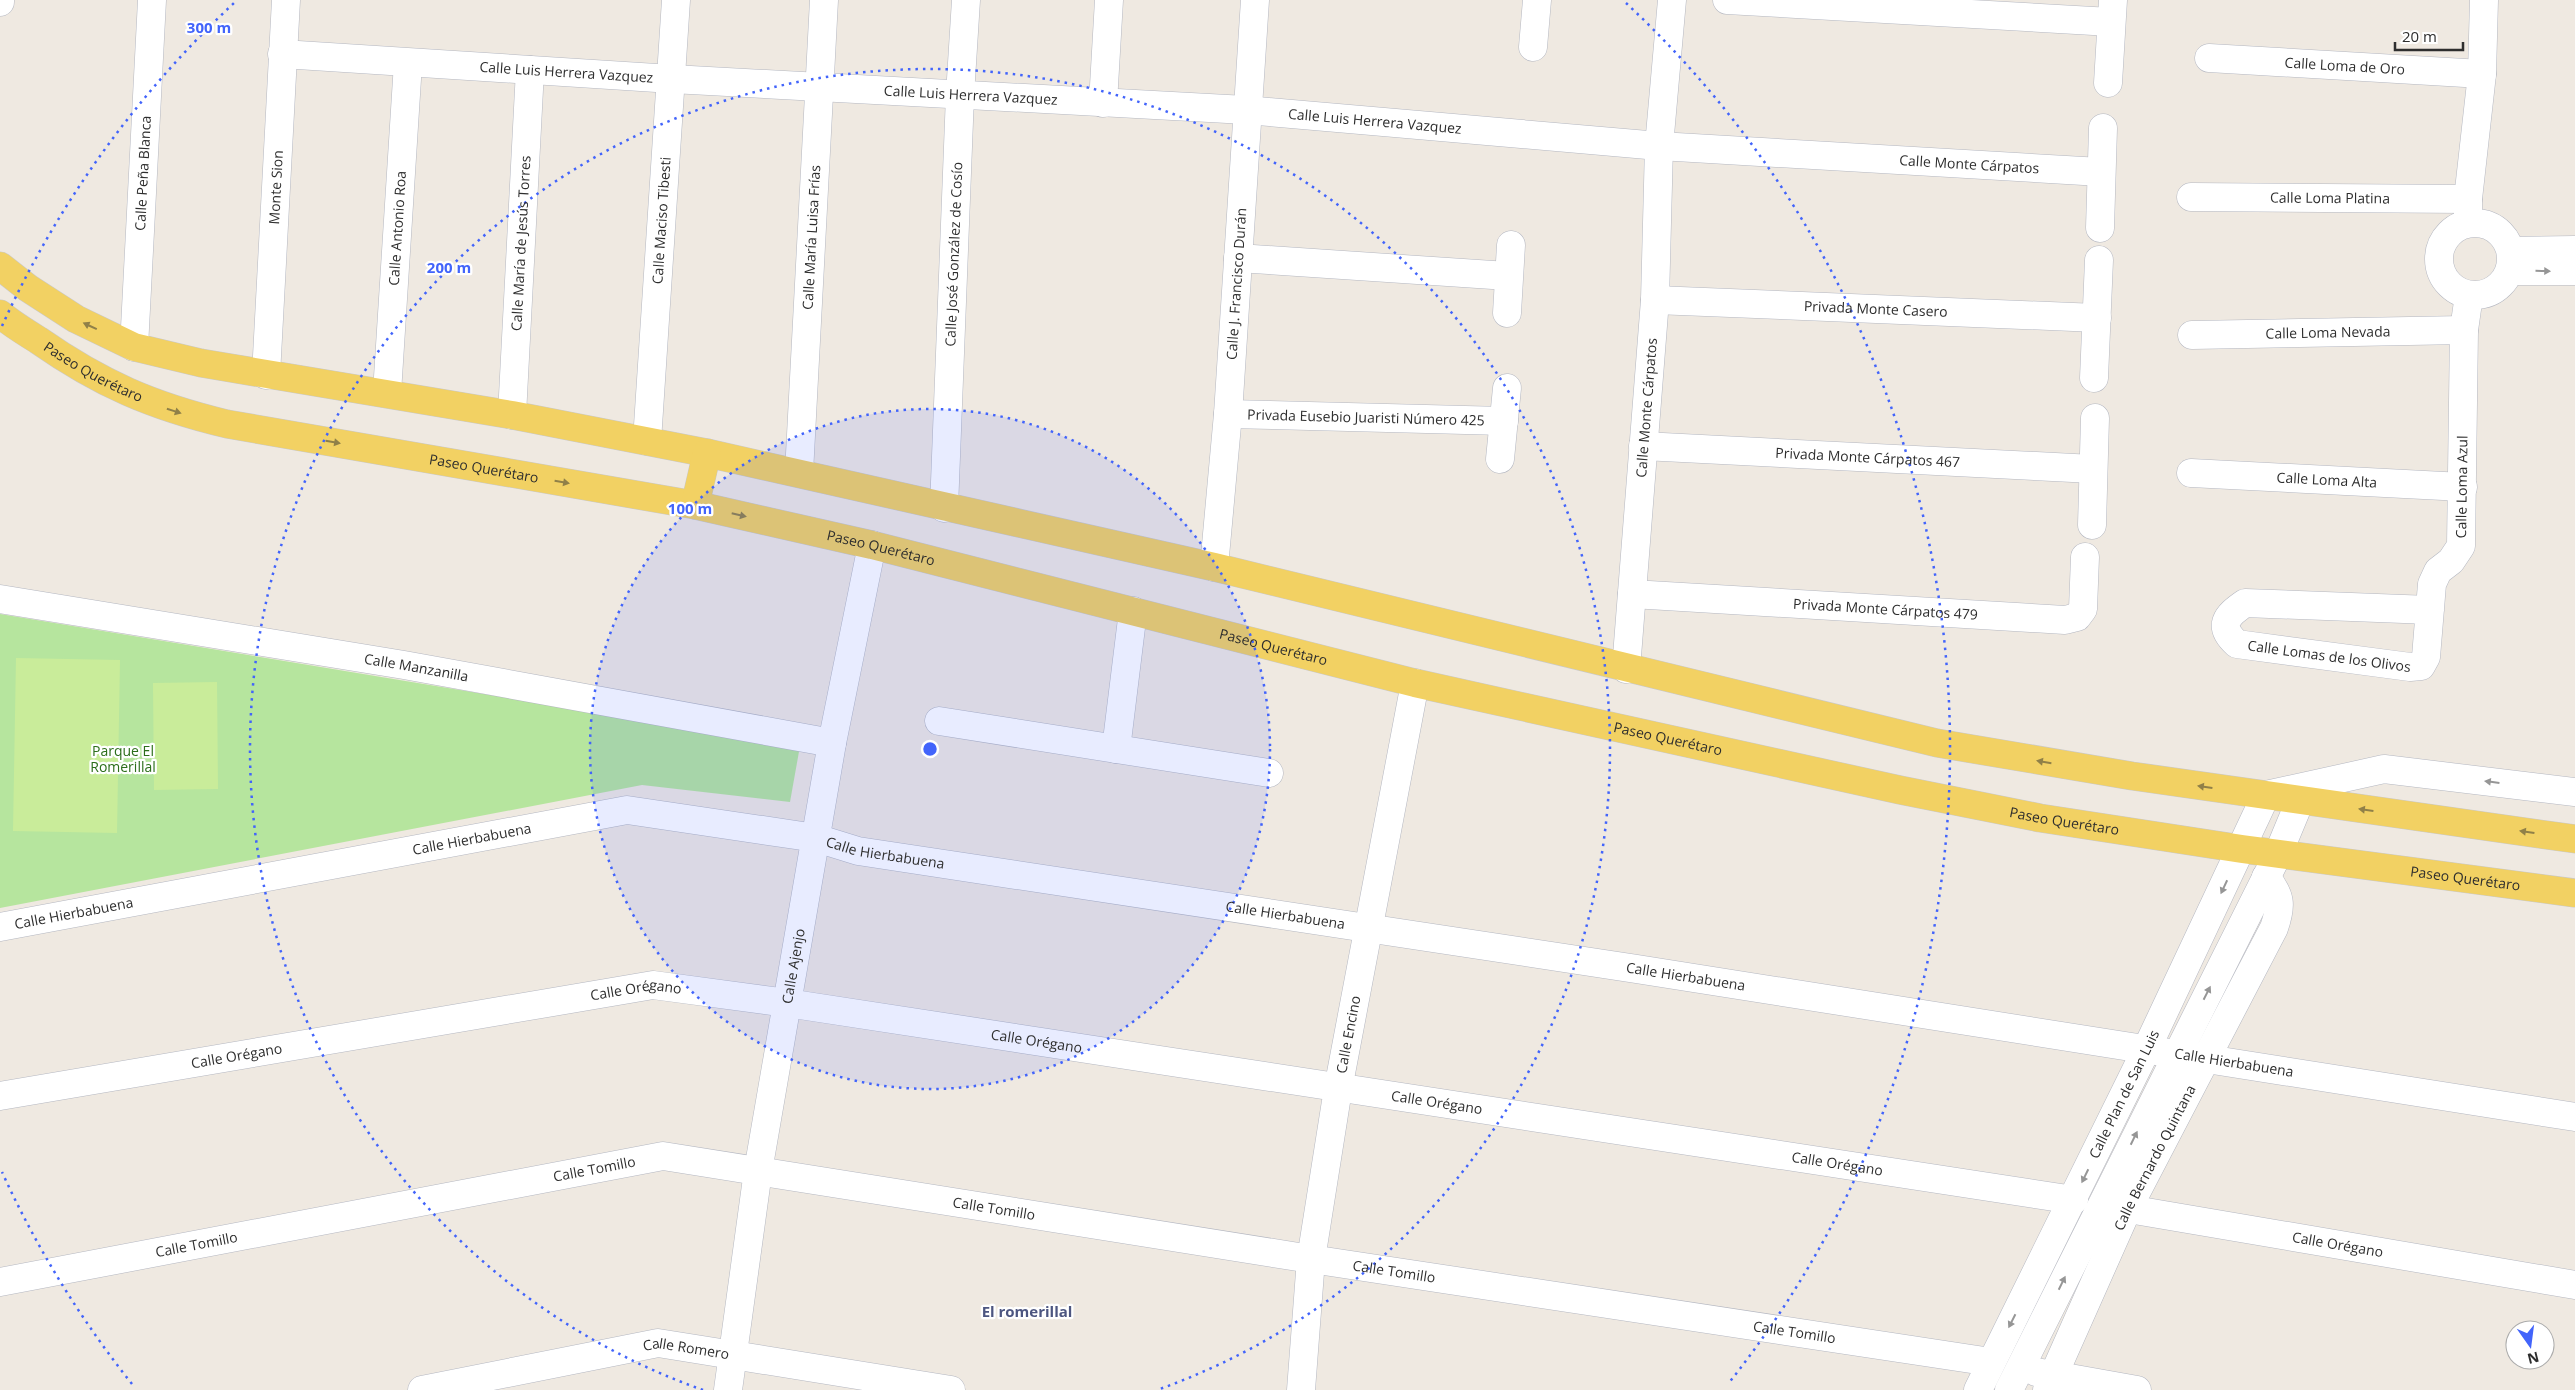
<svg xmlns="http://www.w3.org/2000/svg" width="2575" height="1390" font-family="'Open Sans',sans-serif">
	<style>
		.green { fill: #b6e59e }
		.pitch { fill: #c9ec9a }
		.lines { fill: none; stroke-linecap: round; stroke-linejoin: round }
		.minor-casing { stroke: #b4b7c1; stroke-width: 29 }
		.major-casing { stroke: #c9c9c9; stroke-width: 29 }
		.minor { stroke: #fff; stroke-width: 28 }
		.major { stroke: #f2d163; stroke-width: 28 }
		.oneway { fill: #969696 }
		.oneway2 { fill: #908048 }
		.ring { fill: none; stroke: #4264fb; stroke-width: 2.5; stroke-dasharray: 2.5 5 }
		.labels { text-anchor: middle; stroke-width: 4.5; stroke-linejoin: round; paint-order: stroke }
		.street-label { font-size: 14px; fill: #2e2e2e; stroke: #fff }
		.park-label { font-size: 14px; fill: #2c6e1b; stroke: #fff }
		.neighbourhood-label { font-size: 15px; font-weight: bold; fill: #4d5680; stroke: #fff }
		.centre { fill: #4264fb; stroke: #fff; stroke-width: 2.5 }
		.ring-label { font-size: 15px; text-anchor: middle; font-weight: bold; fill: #4264fb; stroke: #fff; stroke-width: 4.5; stroke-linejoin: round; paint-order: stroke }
	</style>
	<rect width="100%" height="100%" fill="#efe9e1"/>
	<path class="green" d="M0,614L800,746L790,802L642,785L0,908Z"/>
	<g class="pitch">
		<path d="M16,658L120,660L117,833L13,831Z"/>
		<path d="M217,682L218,789L154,790L153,683Z"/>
	</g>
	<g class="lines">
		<g class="minor-casing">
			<g id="minor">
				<path d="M1727,0L2111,22"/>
				<path d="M0,2V0"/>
				<path d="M1533,47L1537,0"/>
				<path id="s1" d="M282,54L672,79L1246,110L1659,146L2101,172"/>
				<path id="s2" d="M2209,58L2482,74"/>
				<path d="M2108,83L2113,0"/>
				<path d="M1103,103L1109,0"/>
				<path id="s3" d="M2191,197L2468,199"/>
				<path d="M2468,218V199L2482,74L2484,0"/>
				<circle cx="2475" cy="259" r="36"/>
				<path d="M2100,228L2103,128"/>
				<path d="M2511,251L2575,250"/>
				<path d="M1238,258L1508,276"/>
				<path d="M2510,271H2575"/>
				<path id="s4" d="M1655,300L2097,318"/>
				<path d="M1507,313L1511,245"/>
				<path id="s5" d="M2192,335L2464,330"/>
				<path id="s6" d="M134,347L152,0"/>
				<path id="s7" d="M266,375L286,0"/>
				<path d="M2094,378L2099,260"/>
				<path id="s8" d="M387,393L408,63"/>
				<path id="s9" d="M1228,414L1504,421"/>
				<path id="s10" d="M512,415L530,70"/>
				<path id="s11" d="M647,441L676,0"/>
				<path id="s12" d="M1643,446L2093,469"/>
				<path d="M1500,459L1507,388"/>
				<path id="s13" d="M799,473L824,0"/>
				<path id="s14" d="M2191,473L2463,487"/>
				<path id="s15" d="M944,508L960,95L966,0"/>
				<path d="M2092,525L2095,418"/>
				<path id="s16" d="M1214,567L1228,414L1255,0"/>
				<path id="s17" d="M1632,594L2065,620L2077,617L2083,609L2085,557"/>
				<path id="s18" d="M0,599L404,665L832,743"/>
				<path id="s19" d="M2430,610L2245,603C2226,616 2217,626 2237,644L2410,667L2421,666L2426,657L2432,584L2438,571L2451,561L2461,546L2464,330L2469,295"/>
				<path id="s20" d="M1626,669L1655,300L1659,146L1672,0"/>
				<path d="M939,721L1269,773"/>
				<path d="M1116,749L1133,611"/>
				<path id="s21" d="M0,927L627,810L816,838L858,851C1431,936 2003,1025 2575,1117"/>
				<path id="s22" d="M0,1096L653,985L787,1003L2074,1200"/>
				<path id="s23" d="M2111,1206L2575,1285"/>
				<path id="s24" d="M0,1282L663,1156L1311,1259L1991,1362"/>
				<path d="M2036,1372L2137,1390"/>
				<path id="s25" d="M422,1390L658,1343L951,1390"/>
				<path id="s26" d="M728,1390L758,1171L832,743L872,545"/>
				<path id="s27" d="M1301,1390L1311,1259L1338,1089L1415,683"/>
				<path id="s28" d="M1978,1390L2147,1048L2266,795L2384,769L2575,792"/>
				<path d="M2009,1390L2278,854L2300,801"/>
				<path id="s29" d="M2047,1390L2127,1210L2274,928C2282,905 2281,896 2266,877"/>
			</g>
		</g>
		<g class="major-casing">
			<g id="major">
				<path d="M0,266L28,288L76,319L134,347L201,363L512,415L707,453L1214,567L1937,743L2132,776L2575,839"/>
				<path id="s30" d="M0,314C12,324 25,332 38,340C101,384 152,406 227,424L695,505L872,545L1415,683L1900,790L2040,818L2242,849L2575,893"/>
				<path d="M695,505L707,453"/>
			</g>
		</g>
		<use href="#minor" class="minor"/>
		<use href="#major" class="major"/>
	</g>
	<defs><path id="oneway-solid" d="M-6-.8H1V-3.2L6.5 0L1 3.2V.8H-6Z" transform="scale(1.25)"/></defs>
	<g class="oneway">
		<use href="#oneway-solid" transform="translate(2543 271) rotate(1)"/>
		<use href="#oneway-solid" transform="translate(2492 782) rotate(-173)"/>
		<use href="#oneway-solid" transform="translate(2224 887) rotate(115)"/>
		<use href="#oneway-solid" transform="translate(2207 993) rotate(-63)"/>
		<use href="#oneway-solid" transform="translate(2134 1138) rotate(-64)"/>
		<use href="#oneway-solid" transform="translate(2085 1176) rotate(116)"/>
		<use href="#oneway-solid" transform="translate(2062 1283) rotate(-64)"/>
		<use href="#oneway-solid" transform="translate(2012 1321) rotate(117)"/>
	</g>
	<g class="oneway2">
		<use href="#oneway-solid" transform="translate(90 326) rotate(-155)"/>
		<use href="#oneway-solid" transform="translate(174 411) rotate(18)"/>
		<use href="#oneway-solid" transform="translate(333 442) rotate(10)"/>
		<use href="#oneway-solid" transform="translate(562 482) rotate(10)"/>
		<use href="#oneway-solid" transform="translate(739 515) rotate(13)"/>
		<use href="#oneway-solid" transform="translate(2044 762) rotate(-170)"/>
		<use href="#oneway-solid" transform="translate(2205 787) rotate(-172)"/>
		<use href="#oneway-solid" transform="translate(2366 810) rotate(-172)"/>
		<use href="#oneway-solid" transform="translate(2527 832) rotate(-172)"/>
	</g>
	<circle cx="930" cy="749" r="340" fill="#4264fb" fill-opacity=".12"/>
	<g class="ring">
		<circle cx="930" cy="749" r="340"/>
		<path d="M703 1390A680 680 0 1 1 1157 1390"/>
		<path d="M132 1384A1020 1020 0 0 1 2 1172M2 326A1020 1020 0 0 1 234 3M1626 3A1020 1020 0 0 1 1728 1384"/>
	</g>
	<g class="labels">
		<g class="street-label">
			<text dy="5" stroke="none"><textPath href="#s2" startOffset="136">Calle Loma de Oro</textPath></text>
			<text dy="5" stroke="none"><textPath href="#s1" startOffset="285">Calle Luis Herrera Vazquez</textPath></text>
			<text dy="5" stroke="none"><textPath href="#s1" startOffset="690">Calle Luis Herrera Vazquez</textPath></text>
			<text dy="5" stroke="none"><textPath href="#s1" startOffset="1095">Calle Luis Herrera Vazquez</textPath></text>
			<text dy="5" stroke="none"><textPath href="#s1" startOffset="1691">Calle Monte Cárpatos</textPath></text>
			<text dy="5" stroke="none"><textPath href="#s6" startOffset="174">Calle Peña Blanca</textPath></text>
			<text dy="5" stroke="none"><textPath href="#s7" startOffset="188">Monte Sion</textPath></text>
			<text dy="5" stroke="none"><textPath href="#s3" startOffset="139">Calle Loma Platina</textPath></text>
			<text dy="5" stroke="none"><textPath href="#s11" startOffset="221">Calle Maciso Tibesti</textPath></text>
			<text dy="5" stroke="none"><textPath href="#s8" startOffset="165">Calle Antonio Roa</textPath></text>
			<text dy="5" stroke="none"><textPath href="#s13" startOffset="236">Calle María Luisa Frías</textPath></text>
			<text dy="5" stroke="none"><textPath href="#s10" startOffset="172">Calle María de Jesús Torres</textPath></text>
			<text dy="5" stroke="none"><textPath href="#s15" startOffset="254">Calle José González de Cosío</textPath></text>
			<text dy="5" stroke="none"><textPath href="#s16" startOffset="284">Calle J. Francisco Durán</textPath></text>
			<text dy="5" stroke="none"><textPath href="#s4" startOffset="221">Privada Monte Casero</textPath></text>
			<text dy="5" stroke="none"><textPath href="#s5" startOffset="136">Calle Loma Nevada</textPath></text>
			<text dy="5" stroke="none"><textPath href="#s30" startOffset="110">Paseo Querétaro</textPath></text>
			<text dy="5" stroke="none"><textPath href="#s20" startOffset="262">Calle Monte Cárpatos</textPath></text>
			<text dy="5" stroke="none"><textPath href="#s9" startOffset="138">Privada Eusebio Juaristi Número 425</textPath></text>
			<text dy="5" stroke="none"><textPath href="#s12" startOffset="225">Privada Monte Cárpatos 467</textPath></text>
			<text dy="5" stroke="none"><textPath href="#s30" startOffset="515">Paseo Querétaro</textPath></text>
			<text dy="5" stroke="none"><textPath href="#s14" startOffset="136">Calle Loma Alta</textPath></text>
			<text dy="5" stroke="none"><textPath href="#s19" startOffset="615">Calle Loma Azul</textPath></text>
			<text dy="5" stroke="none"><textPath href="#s30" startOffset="920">Paseo Querétaro</textPath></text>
			<text dy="5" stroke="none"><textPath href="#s17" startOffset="254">Privada Monte Cárpatos 479</textPath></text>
			<text dy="5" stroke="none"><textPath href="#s30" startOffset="1325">Paseo Querétaro</textPath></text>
			<text dy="5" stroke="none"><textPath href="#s19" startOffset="331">Calle Lomas de los Olivos</textPath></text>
			<text dy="5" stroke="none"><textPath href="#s18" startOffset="422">Calle Manzanilla</textPath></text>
			<text dy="5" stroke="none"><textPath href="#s30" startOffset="1730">Paseo Querétaro</textPath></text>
			<text dy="5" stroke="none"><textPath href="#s30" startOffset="2135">Paseo Querétaro</textPath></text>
			<text dy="5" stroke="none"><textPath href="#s21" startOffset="480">Calle Hierbabuena</textPath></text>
			<text dy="5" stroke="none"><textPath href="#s21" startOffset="900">Calle Hierbabuena</textPath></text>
			<text dy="5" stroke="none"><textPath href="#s30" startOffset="2540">Paseo Querétaro</textPath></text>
			<text dy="5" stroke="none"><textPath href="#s21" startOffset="75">Calle Hierbabuena</textPath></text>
			<text dy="5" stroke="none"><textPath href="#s21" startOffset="1305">Calle Hierbabuena</textPath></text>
			<text dy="5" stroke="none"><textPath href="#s26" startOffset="429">Calle Ajenjo</textPath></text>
			<text dy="5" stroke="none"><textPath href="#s21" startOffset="1710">Calle Hierbabuena</textPath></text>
			<text dy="5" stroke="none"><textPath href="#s22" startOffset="645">Calle Orégano</textPath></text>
			<text dy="5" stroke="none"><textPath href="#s27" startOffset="359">Calle Encino</textPath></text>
			<text dy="5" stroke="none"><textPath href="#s22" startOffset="1050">Calle Orégano</textPath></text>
			<text dy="5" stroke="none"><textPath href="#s22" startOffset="240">Calle Orégano</textPath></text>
			<text dy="5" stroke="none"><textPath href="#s21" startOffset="2265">Calle Hierbabuena</textPath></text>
			<text dy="5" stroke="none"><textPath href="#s28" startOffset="330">Calle Plan de San Luis</textPath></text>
			<text dy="5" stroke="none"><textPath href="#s22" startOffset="1455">Calle Orégano</textPath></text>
			<text dy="5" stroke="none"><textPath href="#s29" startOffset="256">Calle Bernardo Quintana</textPath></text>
			<text dy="5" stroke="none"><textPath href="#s22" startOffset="1860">Calle Orégano</textPath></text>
			<text dy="5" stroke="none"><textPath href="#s24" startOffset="605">Calle Tomillo</textPath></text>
			<text dy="5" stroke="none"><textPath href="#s24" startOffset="1010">Calle Tomillo</textPath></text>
			<text dy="5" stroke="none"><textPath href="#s24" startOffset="200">Calle Tomillo</textPath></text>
			<text dy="5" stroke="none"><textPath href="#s23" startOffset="230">Calle Orégano</textPath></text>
			<text dy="5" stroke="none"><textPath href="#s24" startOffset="1415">Calle Tomillo</textPath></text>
			<text dy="5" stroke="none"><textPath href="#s24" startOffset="1820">Calle Tomillo</textPath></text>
			<text dy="5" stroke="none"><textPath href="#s25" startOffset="269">Calle Romero</textPath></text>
		</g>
		<g class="park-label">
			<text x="123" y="756">Parque El<tspan x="123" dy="16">Romerillal</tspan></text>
		</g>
		<g class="neighbourhood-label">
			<text x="1027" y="1317">El romerillal</text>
		</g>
	</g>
	<circle cx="930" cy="749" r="8" class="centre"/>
	<g class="ring-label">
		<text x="209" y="33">300 m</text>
		<text x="449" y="273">200 m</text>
		<text x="690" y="514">100 m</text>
	</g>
	<g transform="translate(2530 1345) rotate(166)"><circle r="24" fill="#ffffff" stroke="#ababab"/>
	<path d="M0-4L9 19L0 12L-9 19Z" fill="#4264fb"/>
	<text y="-8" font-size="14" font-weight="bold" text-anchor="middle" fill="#2e2e2e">N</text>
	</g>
	<path d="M2395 42v8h68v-8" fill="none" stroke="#2e2e2e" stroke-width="2.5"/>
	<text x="2402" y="42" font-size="15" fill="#2e2e2e" stroke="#ffffff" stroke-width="4" paint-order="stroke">20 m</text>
</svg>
